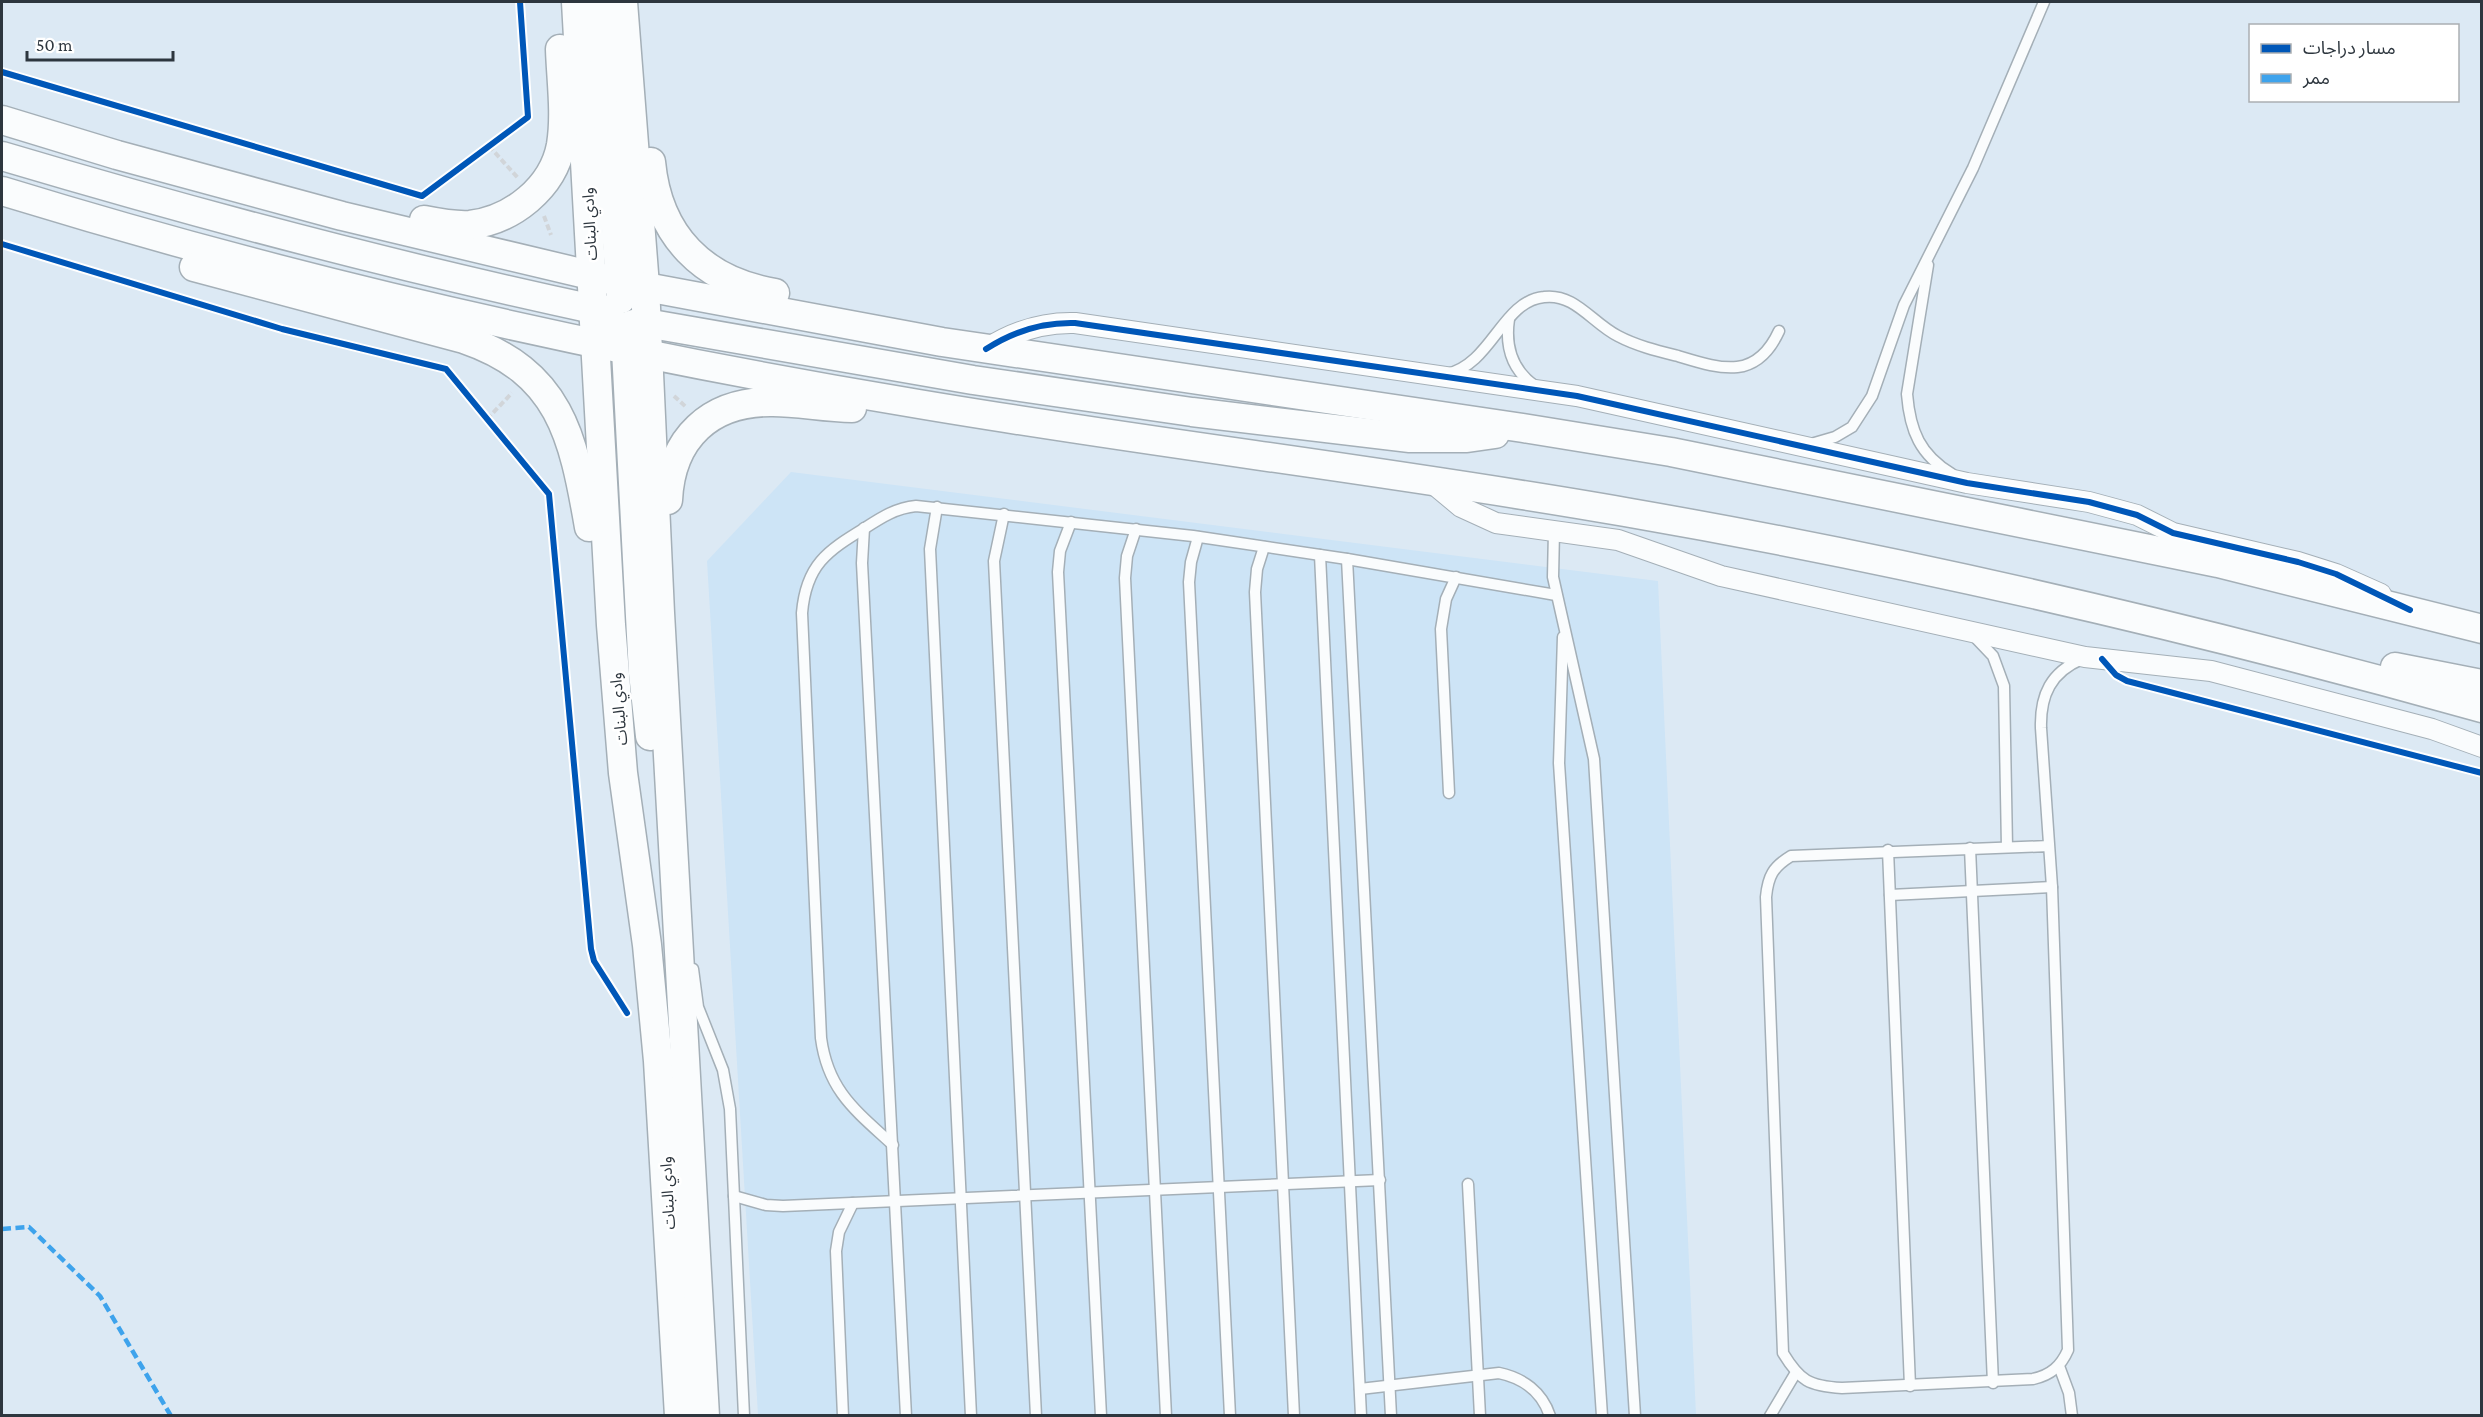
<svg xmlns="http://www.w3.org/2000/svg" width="2483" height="1417" font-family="'Crimson Pro','Noto Sans Arabic',serif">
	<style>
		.built { fill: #cde4f6 }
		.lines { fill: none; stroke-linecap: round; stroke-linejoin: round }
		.lane-casing { stroke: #a4afb7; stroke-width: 13 }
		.street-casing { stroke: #a4afb7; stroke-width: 22 }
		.secondary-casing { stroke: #a4afb7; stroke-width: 31 }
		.path { stroke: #d1d5d9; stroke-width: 4; stroke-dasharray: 6 3; stroke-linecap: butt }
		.lane { stroke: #fafcfd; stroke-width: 10 }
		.street { stroke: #fafcfd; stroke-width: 20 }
		.secondary { stroke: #fafcfd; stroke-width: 28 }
		.quiet { stroke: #3ea3ec; stroke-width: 4.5; stroke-dasharray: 9 4.5; stroke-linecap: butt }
		.cycleway-casing { stroke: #fff; stroke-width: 10 }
		.cycleway { stroke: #0057b8; stroke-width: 6 }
		.labels { text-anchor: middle; stroke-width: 5; stroke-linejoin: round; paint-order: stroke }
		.street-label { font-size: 16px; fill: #2d363e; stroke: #fff }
	</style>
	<rect width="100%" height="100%" fill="#dce9f4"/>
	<path class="built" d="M791,472L1658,581L1696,1415H758L707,561Z"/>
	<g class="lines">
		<g class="lane-casing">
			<g id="lane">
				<path d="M1928,265L1907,394C1910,431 1920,455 1952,474"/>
				<path d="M1509,319C1505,346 1512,370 1535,386"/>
				<path d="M1447,374C1492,364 1502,301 1544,297C1575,293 1592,323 1618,336C1637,346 1658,351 1678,356C1721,369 1756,381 1779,331"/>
				<path d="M1811,444L1835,437L1852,427L1872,396L1904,305L1973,168L2044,2"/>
				<path d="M937,507L930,549L971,1416"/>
				<path d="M1004,514L994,561L1036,1416"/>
				<path d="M1071,522L1060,551L1058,572L1101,1416"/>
				<path d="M864,528L862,563L906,1416"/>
				<path d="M1136,529L1127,556L1125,578L1166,1416"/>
				<path d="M1554,531L1553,577L1594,759L1635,1416"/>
				<path d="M1198,537L1191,562L1189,582L1230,1416"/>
				<path d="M1264,547L1257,569L1255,592L1294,1416"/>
				<path d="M1320,555L1361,1416"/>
				<path d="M1347,559L1391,1416"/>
				<path d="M1973,635L1993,656L2004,686L2007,847"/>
				<path d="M1563,637L1559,763L1602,1416"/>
				<path d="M1449,793L1441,629L1446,599L1456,577"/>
				<path d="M2049,846L1791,856C1773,867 1768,876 1766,897L1783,1353C1800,1381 1809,1386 1842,1388L2033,1379C2051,1375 2061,1366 2068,1350L2052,887L2041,728C2040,695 2051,672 2082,659"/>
				<path d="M1970,848L1993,1383"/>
				<path d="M1888,850L1910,1386"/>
				<path d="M1890,895L2052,887"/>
				<path d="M693,969L698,1007L723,1070L730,1109L744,1416"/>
				<path d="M893,1145C856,1111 828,1091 821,1038L802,613C806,565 827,551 865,528C882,517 896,508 916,506L1193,536L1347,559L1556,595"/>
				<path d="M1468,1184L1480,1416"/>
				<path d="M734,1196L766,1205L783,1206L1380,1180"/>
				<path d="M2059,1366L2069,1393L2072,1416"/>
				<path d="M1360,1389L1499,1373C1523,1378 1542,1392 1550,1416"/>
				<path d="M843,1416L836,1251L839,1232L853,1203"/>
				<path d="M1770,1416L1795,1374"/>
			</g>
		</g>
		<g class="street-casing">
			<g id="street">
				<path d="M986,349C1014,331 1042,322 1075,323L1577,396L1967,483L2089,502L2137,515L2173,533L2298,562L2336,574L2381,594"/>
				<path d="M1431,482L1461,507L1496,523L1618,540L1721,576L2085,657L2211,671L2432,729L2482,747"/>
			</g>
		</g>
		<g class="secondary-casing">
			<g id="secondary">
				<path d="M576,2L611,625L623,773L647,945L658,1061L679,1416"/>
				<path d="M600,2L621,299"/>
				<path d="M623,2L645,286L660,613L705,1416"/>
				<path d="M2,120L117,155L342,216L619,282L942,342L1523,428L1671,452L2218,563L2482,629"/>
				<path d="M2,156C197,214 393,266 593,309L610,310"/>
				<path d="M651,162C658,236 703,281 775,293"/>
				<path d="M2,191C298,282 601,351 907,402C1146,443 1386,470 1625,512C1914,562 2199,629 2482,708"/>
				<path d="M424,220C439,223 455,226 470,225C512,220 553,188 561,145C566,114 561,80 560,49"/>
				<path d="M194,267L464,339C560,372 573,435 589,527"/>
				<path d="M622,333L626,350L643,673L650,736"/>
				<path d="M595,344L611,331L640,322L973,380L1192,412L1410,438H1467L1495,434"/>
				<path d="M668,500C671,438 710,401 773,402C799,402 825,408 852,408"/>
				<path d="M2395,667L2482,684"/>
			</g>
		</g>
		<g class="path">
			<path d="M489,146L518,178"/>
			<path d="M544,216L551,235"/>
			<path d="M674,396L686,407"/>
			<path d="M487,419L512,393"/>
		</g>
		<use href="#lane" class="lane"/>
		<use href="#street" class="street"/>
		<use href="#secondary" class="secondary"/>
		<path class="quiet" d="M2,1229L29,1227L100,1296L171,1416"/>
		<g class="cycleway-casing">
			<g id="cycleway">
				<path d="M2,72L422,196L528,117L520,2"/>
				<path d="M2,244L282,329L446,369L549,494L591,949L594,961L627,1013"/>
				<path d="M986,349C1014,331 1042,322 1075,323L1577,396L1967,483L2089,502L2137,515L2173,533L2298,562L2336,574L2410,610"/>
				<path d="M2102,659L2116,675L2127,681L2482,773"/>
			</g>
		</g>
		<use href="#cycleway" class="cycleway"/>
	</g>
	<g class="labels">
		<g class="street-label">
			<text transform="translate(589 224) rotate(-93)" y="6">وادي البنات</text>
			<text transform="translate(618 709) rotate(-95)" y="6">وادي البنات</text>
			<text transform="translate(667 1193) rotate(-93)" y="6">وادي البنات</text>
		</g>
	</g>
	<rect width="2483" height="1417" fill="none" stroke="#2d363e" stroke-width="6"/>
	<rect x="2249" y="24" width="210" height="78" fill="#ffffff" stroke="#abafb2" stroke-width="1.5"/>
	<rect x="2261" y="44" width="30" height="9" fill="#0057b8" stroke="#abafb2" stroke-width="1.5"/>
	<text x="2303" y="54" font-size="18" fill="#2d363e">مسار دراجات</text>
	<rect x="2261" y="74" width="30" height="9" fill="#3ea3ec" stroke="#abafb2" stroke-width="1.5"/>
	<text x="2303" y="84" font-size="18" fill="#2d363e">ممر</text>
	<path d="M27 51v9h146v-9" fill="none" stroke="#2d363e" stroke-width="3"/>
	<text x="36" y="51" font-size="18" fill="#2d363e" stroke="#ffffff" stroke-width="4.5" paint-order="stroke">50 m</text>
</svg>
